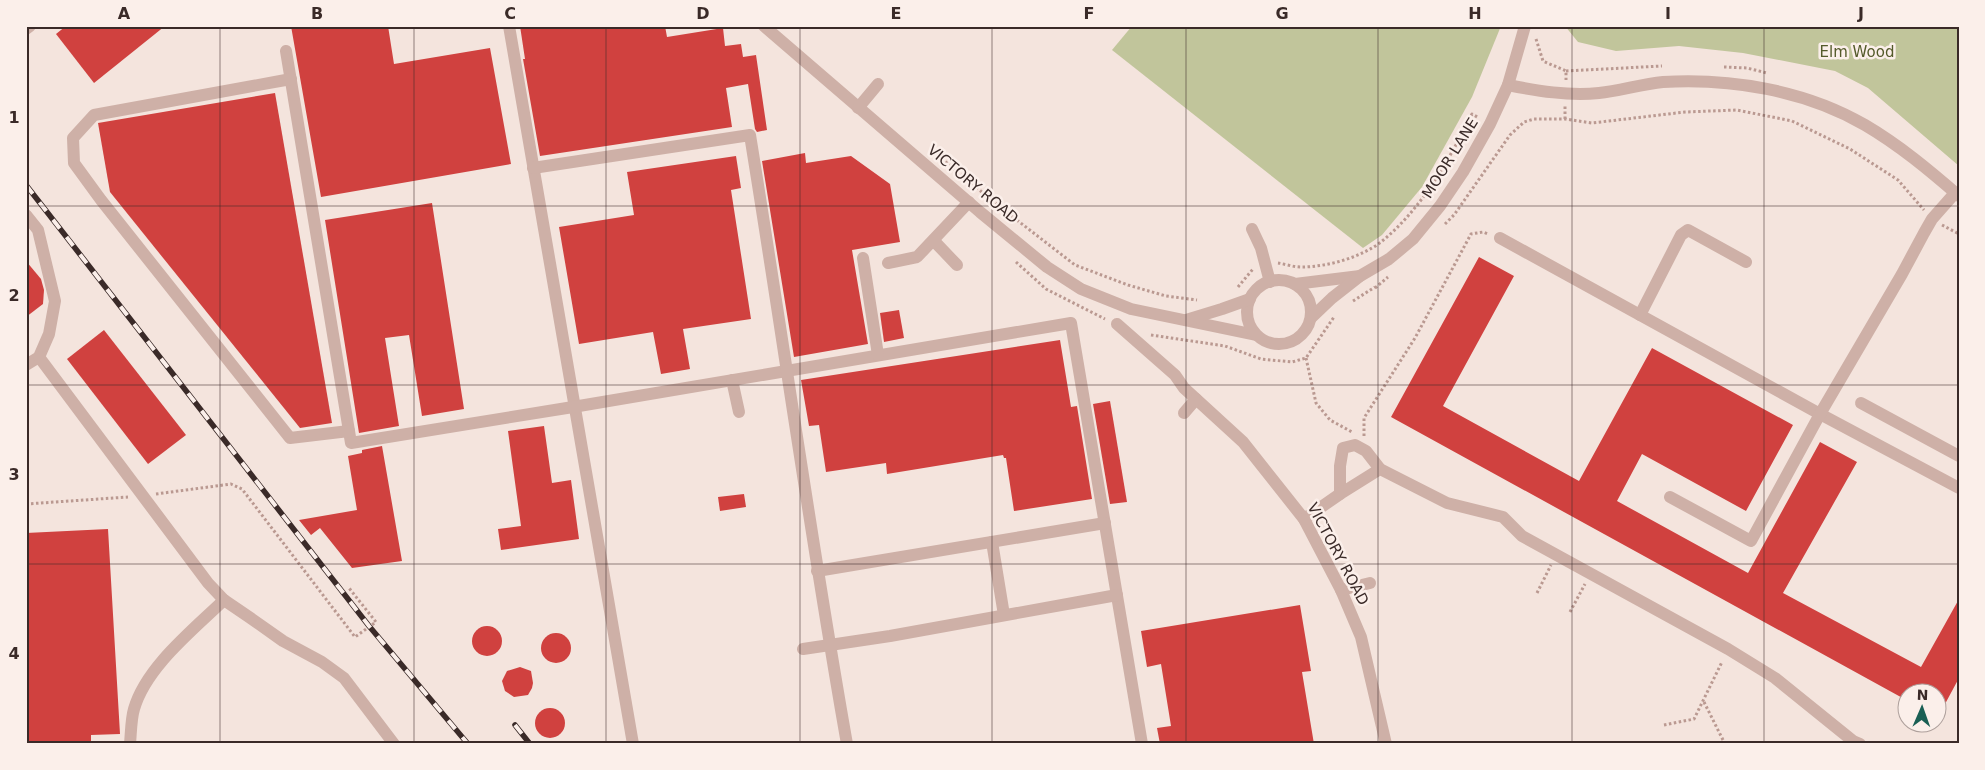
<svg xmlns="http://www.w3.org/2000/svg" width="1985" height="770" font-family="'DejaVu Sans',sans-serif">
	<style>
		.green { fill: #c1c59b }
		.building { fill: #d0413f }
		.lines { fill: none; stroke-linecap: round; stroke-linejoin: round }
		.path { stroke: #ba9991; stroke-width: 3; stroke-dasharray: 2.5 2.5; stroke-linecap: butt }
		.minor { stroke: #ceb0a7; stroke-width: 12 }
		.rail-casing { stroke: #3a2a28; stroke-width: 5.5 }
		.rail { stroke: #fbefea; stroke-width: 4; stroke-dasharray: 11; stroke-linecap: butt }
		.grid { fill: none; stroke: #3a2a28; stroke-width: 1; stroke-opacity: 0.55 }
		.labels { text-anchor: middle; stroke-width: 5; stroke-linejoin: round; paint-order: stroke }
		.park-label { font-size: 15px; fill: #545a2a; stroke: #fbefea }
		.street-label { font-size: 15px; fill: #3a2a28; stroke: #fbefea }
		.neatline { fill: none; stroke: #3a2a28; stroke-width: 2 }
		.grid-label { font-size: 16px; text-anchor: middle; font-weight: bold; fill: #3a2a28 }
	</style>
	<rect width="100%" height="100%" fill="#f4e4dd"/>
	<g class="green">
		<path d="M1132,26H1501L1472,97L1422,187L1382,235L1363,248L1112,50Z"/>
		<path d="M1565,26H1959V166L1868,88L1835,71L1743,53L1679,46L1616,51L1578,42Z"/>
	</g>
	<g class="building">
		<path d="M66,26H165L94,83L56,34Z"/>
		<path d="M291,26H388L394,64L490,48L511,164L321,197Z"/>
		<path d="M520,26H665L667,37L723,28L725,46L741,44L743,57L756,55L767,130L757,132L755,129L748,84L726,88L732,127L540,156L523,59H525Z"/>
		<path d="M275,93L332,423L300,428L110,192L98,123Z"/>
		<path d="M805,153L806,163L851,156L890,184L900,242L852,250L868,344L794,357L762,161Z"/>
		<path d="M736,156L741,188L731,190L751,319L683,329L690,369L661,374L653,332L579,344L559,227L634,215L627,172Z"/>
		<path d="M432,203L464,409L422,416L409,335L385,338L399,426L359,433L325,220Z"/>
		<path d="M1479,257L1514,276L1443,406L1579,481L1652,348L1793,425L1746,511L1642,454L1617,501L1748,573L1820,442L1857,462L1783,593L1921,667L1959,599V678L1938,717V692H1908V701L1391,417Z"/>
		<path d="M26,261L41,279L44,290L43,304L26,317Z"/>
		<path d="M899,310L904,338L884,342L880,313Z"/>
		<path d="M104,330L186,435L148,464L67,359Z"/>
		<path d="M1060,340L1071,407L1077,406L1092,499L1014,511L1006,458H1004L1003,455L887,474L886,463L826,472L819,425L809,426L801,380Z"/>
		<path d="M1110,401L1127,502L1110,504L1093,404Z"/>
		<path d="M544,426L552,483L571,480L579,539L501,550L498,529L521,526L508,431Z"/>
		<path d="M382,446L402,561L352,568L320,528L311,535L299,520L357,510L348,456L362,453V450Z"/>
		<path d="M744,494L746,507L720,511L718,497Z"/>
		<path d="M108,529L120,734L91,735V744H26V533Z"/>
		<path d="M1300,605L1311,671L1302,672L1314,744H1160L1157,728L1171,726L1161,664L1147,667L1141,631Z"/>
		<circle cx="487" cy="641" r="15"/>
		<circle cx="556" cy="648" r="15"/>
		<path d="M520,667L531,671L533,683L532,688L528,695L514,697L505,691L502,681L507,671Z"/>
		<circle cx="550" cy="723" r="15"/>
	</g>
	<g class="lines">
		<g class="path">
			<path d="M1536,39L1543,61L1566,71V80"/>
			<path d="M1724,67L1747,68L1767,73"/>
			<path d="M1566,71L1662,66"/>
			<path d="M1565,119V106"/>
			<path d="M930,149L1012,217"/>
			<path d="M1008,216L1013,217L1075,265L1128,285L1166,296L1197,300"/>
			<path d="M1445,224L1454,215L1510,135L1524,122L1534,119H1565L1592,123L1685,112L1737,110L1792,121L1850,149L1898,180L1924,210"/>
			<path d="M1942,225L1959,234"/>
			<path d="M1016,262L1046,289L1105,319"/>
			<path d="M1278,263C1285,264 1293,267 1301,267C1326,267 1360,258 1381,242C1421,210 1449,160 1472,114L1479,118"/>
			<path d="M1238,287L1253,269"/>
			<path d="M1375,288L1388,277"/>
			<path d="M1353,301L1375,287"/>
			<path d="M1151,335L1225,346L1261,359L1292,362L1306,358L1334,317"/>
			<path d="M1306,358L1316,403L1330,420L1352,432"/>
			<path d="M1364,436V418L1415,338L1471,234L1483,232L1488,234"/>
			<path d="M156,494L231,484L242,489L355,637L376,622L349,588"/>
			<path d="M26,504L128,497"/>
			<path d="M1537,593L1551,565"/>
			<path d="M1570,612L1585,584"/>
			<path d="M1704,702L1725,744"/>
			<path d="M1664,725L1694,719L1722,662"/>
		</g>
		<g class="minor">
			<path d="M509,26L633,744"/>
			<path d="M764,26L980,212L1047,267L1081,289L1131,309L1256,335"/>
			<path d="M26,29L30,26"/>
			<path d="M286,51L351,443L573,407L1071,323L1142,744"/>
			<path d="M291,79L94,115L73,138L74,163L101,200L290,438L349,431"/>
			<path d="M1508,85C1538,91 1568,96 1599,93C1620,91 1641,84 1663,82C1730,78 1805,90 1865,125C1899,145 1929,170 1959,196"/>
			<path d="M858,108L878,84"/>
			<path d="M533,168L750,135C783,338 811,541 847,744"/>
			<path d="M26,215L38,230L55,301L49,334L39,357L26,365"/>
			<path d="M1252,229L1261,248L1270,282"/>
			<path d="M1500,238L1820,414L1959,488"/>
			<path d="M934,241L957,265"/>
			<path d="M863,258L878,355"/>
			<path d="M888,263L917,257L969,202"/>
			<circle cx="1279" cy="312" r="32"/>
			<path d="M1295,284L1360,276"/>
			<path d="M1640,315L1681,235L1688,230L1746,262"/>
			<path d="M1311,318L1332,298L1360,276L1389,259L1413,239L1440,206L1463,172L1490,124L1508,85L1525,26"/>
			<path d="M1186,320L1222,309L1250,299"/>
			<path d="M1117,324L1175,375L1184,388L1243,442L1304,519L1341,590L1361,637L1386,744"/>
			<path d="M39,357L208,583L224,600L249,617L283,641L322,662L344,678L394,744"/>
			<path d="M732,380L739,412"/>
			<path d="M1861,403L1959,456"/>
			<path d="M1184,413L1196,399"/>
			<path d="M1340,494V466L1343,448L1355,445L1366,451L1380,469L1447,503L1503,517L1522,536L1728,649L1775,678L1853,741L1860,744"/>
			<path d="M1670,497L1751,541L1820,414L1902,274L1924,233L1932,219L1955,193"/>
			<path d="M1304,519L1340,494L1380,469"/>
			<path d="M992,542L1004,615"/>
			<path d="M817,571L1105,523"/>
			<path d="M1341,590L1370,583"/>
			<path d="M803,649L890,636L1117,595"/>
			<path d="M130,744C131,733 131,719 134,709C146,667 193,630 224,600"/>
		</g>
		<g class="rail-casing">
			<g id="rail">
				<path d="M26,185L369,626L468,744"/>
				<path d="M515,725L530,744"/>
			</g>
		</g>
		<use href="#rail" class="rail"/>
	</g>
	<path class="grid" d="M220,26V744M414,26V744M606,26V744M800,26V744M992,26V744M1186,26V744M1378,26V744M1572,26V744M1764,26V744M26,206H1959M26,385H1959M26,564H1959"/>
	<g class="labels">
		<g class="park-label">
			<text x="1857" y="57">Elm Wood</text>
		</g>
		<g class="street-label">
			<text transform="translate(1450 158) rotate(-58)" y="5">MOOR LANE</text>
			<text transform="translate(973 184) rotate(40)" y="5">VICTORY ROAD</text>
			<text transform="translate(1338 554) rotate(62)" y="5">VICTORY ROAD</text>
		</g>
	</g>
	<rect width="1985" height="770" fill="none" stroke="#fbefea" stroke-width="55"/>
	<g transform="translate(1922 708) rotate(2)"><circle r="24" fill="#fbefea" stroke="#aea09c"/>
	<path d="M0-4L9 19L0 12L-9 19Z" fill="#1a5f54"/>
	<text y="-8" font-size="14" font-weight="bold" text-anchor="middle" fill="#3a2a28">N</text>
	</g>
	<rect x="28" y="28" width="1930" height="714" class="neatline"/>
	<g class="grid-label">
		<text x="124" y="19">A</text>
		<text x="317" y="19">B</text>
		<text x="510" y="19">C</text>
		<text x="703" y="19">D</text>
		<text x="896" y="19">E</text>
		<text x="1089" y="19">F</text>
		<text x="1282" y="19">G</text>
		<text x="1475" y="19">H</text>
		<text x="1668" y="19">I</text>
		<text x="1861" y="19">J</text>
		<text x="14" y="123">1</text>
		<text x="14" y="301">2</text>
		<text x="14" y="480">3</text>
		<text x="14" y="659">4</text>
	</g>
</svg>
